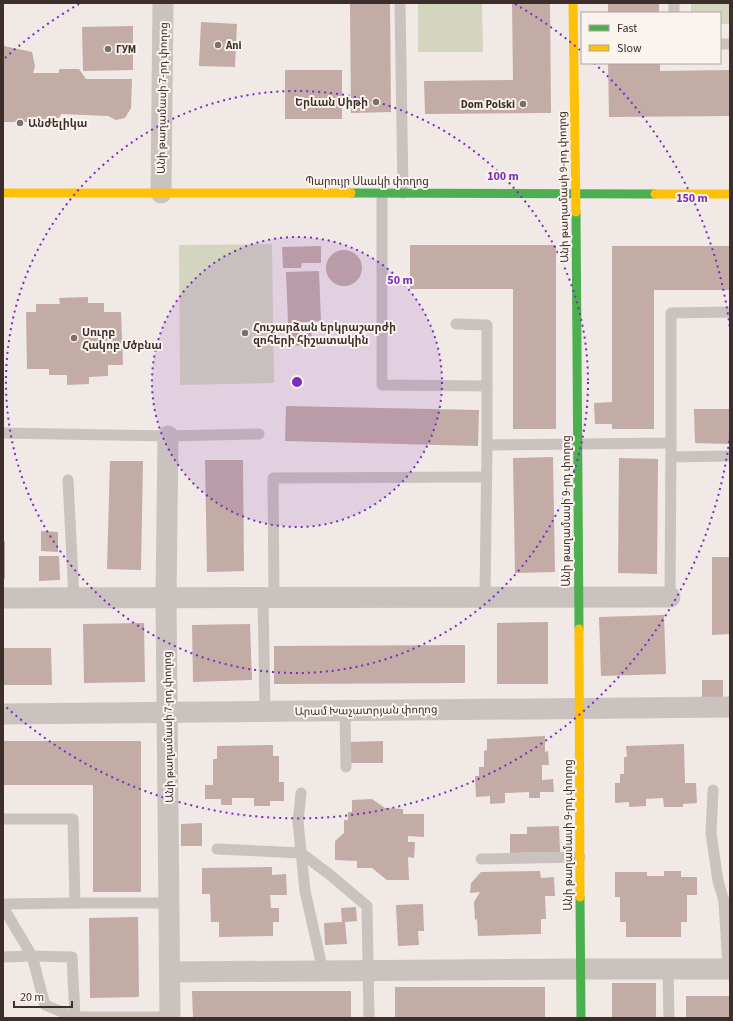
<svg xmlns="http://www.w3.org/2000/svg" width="733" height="1021" font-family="'Source Sans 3','Noto Sans Armenian',sans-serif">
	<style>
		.green { fill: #d3d5bf }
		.building { fill: #c3aba6 }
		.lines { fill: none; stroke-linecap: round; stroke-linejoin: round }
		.lane { stroke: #c9c2be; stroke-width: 11 }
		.street { stroke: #c9c2be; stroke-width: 21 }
		.fast { stroke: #4caf50; stroke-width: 9 }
		.slow { stroke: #ffc107; stroke-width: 9 }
		.ring { fill: none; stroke: #7b2cbf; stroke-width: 2; stroke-dasharray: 2 4 }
		.poi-dot { fill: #7a6f6c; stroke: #fbf3ee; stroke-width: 1.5 }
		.labels { text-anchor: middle; stroke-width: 4; stroke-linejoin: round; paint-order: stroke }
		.poi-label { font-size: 11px; font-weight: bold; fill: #3b2e2b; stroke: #fbf3ee; text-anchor: start }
		.street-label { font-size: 11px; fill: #3b2e2b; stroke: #fbf3ee }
		.centre { fill: #7b2cbf; stroke: #fbf3ee; stroke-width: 2 }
		.ring-label { font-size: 12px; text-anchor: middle; font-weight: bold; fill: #7b2cbf; stroke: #fbf3ee; stroke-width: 4; stroke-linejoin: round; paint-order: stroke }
	</style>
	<rect width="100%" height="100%" fill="#f0e9e5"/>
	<g class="green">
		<path d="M418,3H482L483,52H418Z"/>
		<path d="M691,3H730V24H720V13H691Z"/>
		<path d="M272,244L274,383L180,385L179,245Z"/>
	</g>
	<g class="building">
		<path d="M350,3H390L391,112L351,113Z"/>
		<path d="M512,3H550L551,113L425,114L424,81L513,80Z"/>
		<rect x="608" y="3" width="51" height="10"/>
		<path d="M201,22L237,24L235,67L199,66Z"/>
		<path d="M133,26V70L83,71L82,27Z"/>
		<path d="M4,46L32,52L35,66L33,73H59V69H79L86,79H132L131,108L125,118L116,120L108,116L61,114L59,118L47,117L44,122H3V47Z"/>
		<path d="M608,63H660V71L730,70V116L609,117Z"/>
		<rect x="285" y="70" width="57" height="49"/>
		<path d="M410,245H556V429H513V289H410Z"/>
		<path d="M321,246V263H302L301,268H283L282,247Z"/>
		<path d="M612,246H730V290H654V429H612V424H595L594,403L612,402Z"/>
		<circle cx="344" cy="268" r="18"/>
		<path d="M319,271L321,321L288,323L286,272Z"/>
		<path d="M88,297V303H104V312H121L123,365H108V376L89,377V384L67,385V375H49V369H27L26,312H36V304H60L59,298Z"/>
		<path d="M311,325L312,345L287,346V326Z"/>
		<path d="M286,406L479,410L478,446L285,441Z"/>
		<path d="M694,409H730V444L695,443Z"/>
		<path d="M553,457L555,572L515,573L513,458Z"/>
		<path d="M619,458L658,459L657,574L618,573Z"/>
		<path d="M205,460H243L244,571L207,572Z"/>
		<path d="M110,461H143L141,570L107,569Z"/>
		<path d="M41,531L58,532V552L41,551Z"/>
		<rect x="3" y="541" width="2" height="38"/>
		<path d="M39,556H59L60,580L39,581Z"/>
		<path d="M712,557H730V634L712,635Z"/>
		<path d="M664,615L666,674L601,676L599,617Z"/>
		<path d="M548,622V684H497V623Z"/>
		<path d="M144,623L145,682L84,683L83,624Z"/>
		<path d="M250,624L252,680L193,682L192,625Z"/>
		<path d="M465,645V683L274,684V646Z"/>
		<path d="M3,648H51L52,685H3Z"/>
		<rect x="702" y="680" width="21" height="19"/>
		<path d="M545,736V752L548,751L549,765H542V780L553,779L554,792H540V798H529V792L505,793V803L490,804V796L476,797L475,776H479V767H484V751L487,750V739Z"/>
		<path d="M3,741H141V892H93V785H3Z"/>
		<path d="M383,741V763H351L350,742Z"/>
		<path d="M684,744L685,783H696L697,803L683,804V807H664L663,798L646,799V806L629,807V802L615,803V783H620V774H624V757H627L626,746Z"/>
		<path d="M273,745V756H279V782H284V801H270V806H254V798H232V805H221V799H205V785H213V759H217V746Z"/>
		<path d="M372,799L385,808L403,809V814H424V837L408,836V842H415L414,858L408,857L409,880H387L372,868H357V861L335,860V841L344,833V820H348V812H352V800Z"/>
		<path d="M202,823V846H181V824Z"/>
		<path d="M559,826L560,852L510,853V834H527V827Z"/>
		<path d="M272,867V875L286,874L287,895H270L271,908H279V922H273V936L219,937V922H211L210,894H202V868Z"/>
		<path d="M540,871L541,878L554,877L555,896H545L546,919H541V934L478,936L477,919L475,920L474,902L480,892L470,893L471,883L481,872Z"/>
		<path d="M664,871H681V877H697V895H687V922H681V937H626V922H620V897H615V872H647V876H664Z"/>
		<path d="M423,904L424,931H418L419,945L398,946L396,905Z"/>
		<path d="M356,907L357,921L345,922L347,944L325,945L324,923L342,922L341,908Z"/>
		<path d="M138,917L139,997L90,998L89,918Z"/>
		<rect x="612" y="983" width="44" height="35"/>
		<rect x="395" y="987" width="150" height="31"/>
		<path d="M192,991H351V1018H193Z"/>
		<rect x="686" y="996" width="44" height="22"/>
	</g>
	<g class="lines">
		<g class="lane">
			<path d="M400,3L403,193"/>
			<path d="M674,3V13"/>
			<path d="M720,44H730"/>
			<path d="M382,193V385L487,386V445"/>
			<path d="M456,324L487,325V386"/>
			<path d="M3,433L168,436L259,434"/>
			<path d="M671,457L730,456"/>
			<path d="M68,480L74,599"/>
			<path d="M670,597L671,443"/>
			<path d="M274,598L273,478L486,477"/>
			<path d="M485,598L487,445L671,443V313L730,312"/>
			<path d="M263,599L265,711"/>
			<path d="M345,710L346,767"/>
			<path d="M713,790L711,833L718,881L724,901L728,969"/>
			<path d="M301,793L298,822L305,891L323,971"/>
			<path d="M3,819H73L75,903H169"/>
			<path d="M217,849L301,853L329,874L367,906L369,1018"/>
			<path d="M481,859L580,857"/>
			<path d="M3,904L75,903"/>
			<path d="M3,907L32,956L72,957L75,1017"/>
			<path d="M3,957L32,956L45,1005L75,1017H170"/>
			<path d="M668,969L669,1018"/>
		</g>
		<g class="street">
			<path d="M161,193L163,3"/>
			<path d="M168,436L166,599L170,1018"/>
			<path d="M3,598L670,597"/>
			<path d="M3,714L730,707"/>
			<path d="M170,972L581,969H730"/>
		</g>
		<g class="fast">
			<path d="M351,193L655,194"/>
			<path d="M576,212L579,629"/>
			<path d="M580,897L581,1018"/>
		</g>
		<g class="slow">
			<path d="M573,3L576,212"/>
			<path d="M3,193H351"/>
			<path d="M655,194H730"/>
			<path d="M579,629L580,897"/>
		</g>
	</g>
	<circle cx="297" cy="382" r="145" fill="#7b2cbf" fill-opacity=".12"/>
	<g class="ring">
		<circle cx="297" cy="382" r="145"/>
		<circle cx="297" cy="382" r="291"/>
		<path d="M730 435A436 436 0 0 1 5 706M5 58A436 436 0 0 1 79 4M515 4A436 436 0 0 1 580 50M594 63A436 436 0 0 1 730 329"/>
	</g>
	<g class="poi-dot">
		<circle cx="218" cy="45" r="4"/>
		<circle cx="108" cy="49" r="4"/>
		<circle cx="376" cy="102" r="4"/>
		<circle cx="523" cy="104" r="4"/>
		<circle cx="20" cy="123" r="4"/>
		<circle cx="245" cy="333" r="4"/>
		<circle cx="74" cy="338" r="4"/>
	</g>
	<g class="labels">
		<g class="poi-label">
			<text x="226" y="49">Ani</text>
			<text x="116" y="53">ГУМ</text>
			<text x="368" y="106" text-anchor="end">Երևան Սիթի</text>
			<text x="515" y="108" text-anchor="end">Dom Polski</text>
			<text x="28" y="127">Անժելիկա</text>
			<text x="253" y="331">Հուշարձան երկրաշարժի<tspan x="253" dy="13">զոհերի հիշատակին</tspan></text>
			<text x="82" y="336">Սուրբ<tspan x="82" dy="13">Հակոբ Մծբնա</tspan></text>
		</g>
		<g class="street-label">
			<text transform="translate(162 98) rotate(-89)" y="4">Անի թաղամասի 7-րդ փողոց</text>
			<text x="367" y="185">Պարույր Սևակի փողոց</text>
			<text transform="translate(563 187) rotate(-91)" y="4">Անի թաղամասի 9-րդ փողոց</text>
			<text transform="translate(566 511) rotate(-90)" y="4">Անի թաղամասի 9-րդ փողոց</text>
			<text transform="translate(366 710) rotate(-1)" y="4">Արամ Խաչատրյան փողոց</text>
			<text transform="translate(168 727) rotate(-91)" y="4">Անի թաղամասի 7-րդ փողոց</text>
			<text transform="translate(568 835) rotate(-90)" y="4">Անի թաղամասի 9-րդ փողոց</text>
		</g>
	</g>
	<circle cx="297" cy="382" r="6" class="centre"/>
	<g class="ring-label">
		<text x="503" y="180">100 m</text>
		<text x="692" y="202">150 m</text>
		<text x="400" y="284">50 m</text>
	</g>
	<rect width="733" height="1021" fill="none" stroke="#3b2e2b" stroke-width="8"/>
	<rect x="581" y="12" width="140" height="52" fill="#fbf3ee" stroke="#aea4a0"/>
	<rect x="589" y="25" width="20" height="6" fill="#4caf50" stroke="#aea4a0"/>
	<text x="617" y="32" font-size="12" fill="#3b2e2b">Fast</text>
	<rect x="589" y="45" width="20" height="6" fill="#ffc107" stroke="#aea4a0"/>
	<text x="617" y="52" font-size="12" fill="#3b2e2b">Slow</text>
	<path d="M14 1001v6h58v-6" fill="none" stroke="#3b2e2b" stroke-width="2"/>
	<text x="20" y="1001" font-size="12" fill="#3b2e2b" stroke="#fbf3ee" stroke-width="3" paint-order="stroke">20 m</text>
</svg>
